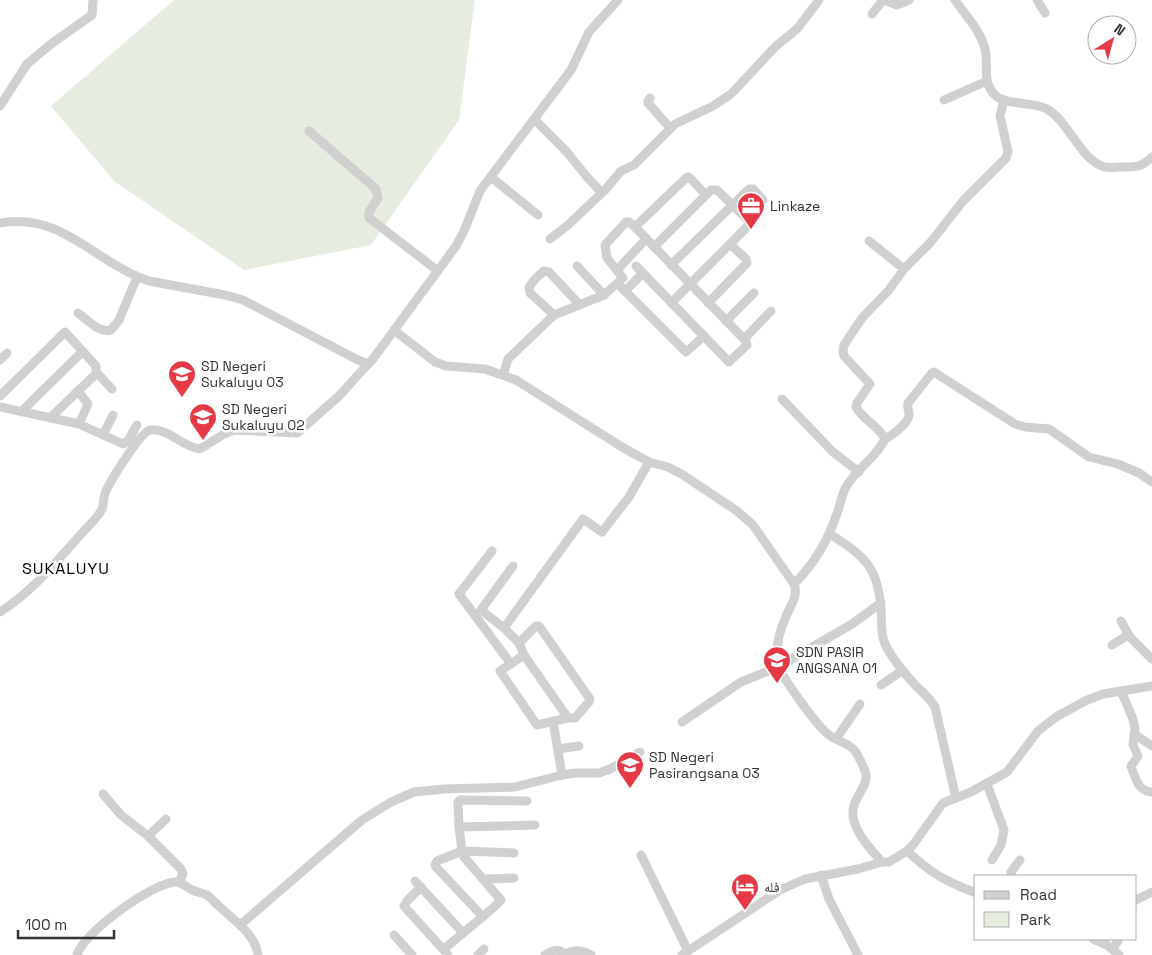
<svg xmlns="http://www.w3.org/2000/svg" width="1152" height="955" font-family="'Space Grotesk','Noto Naskh Arabic',sans-serif">
	<style>
		.green { fill: #e6ecdf }
		.lines { fill: none; stroke-linecap: round; stroke-linejoin: round }
		.minor { stroke: #d0d0d0; stroke-width: 9 }
		.labels { text-anchor: middle; stroke-width: 5; stroke-linejoin: round; paint-order: stroke }
		.poi-label { font-size: 14px; fill: #333; stroke: #fff; text-anchor: start }
		.quarter-label { font-size: 16px; letter-spacing: 1px; fill: #000; stroke: #fff }
	</style>
	<rect width="100%" height="100%" fill="#fff"/>
	<path class="green" d="M174,0H475L459,120L371,245L244,270L114,181L51,106Z"/>
	<g class="lines">
		<g class="minor">
			<path d="M884,0L897,5L909,0"/>
			<path d="M955,0C965,15 981,31 985,49C989,64 982,80 993,93C1003,106 1032,101 1047,109C1068,121 1080,158 1102,166C1108,169 1115,167 1121,167C1136,167 1140,168 1152,157"/>
			<path d="M1037,0L1045,13"/>
			<path d="M872,14L883,0"/>
			<path d="M650,98L648,101V103L670,128"/>
			<path d="M944,100L987,81"/>
			<path d="M0,106L27,64L51,44L92,15L93,0"/>
			<path d="M534,119L566,151L587,177L601,192"/>
			<path d="M309,131L376,189L378,198L369,212V218L438,271"/>
			<path d="M491,177L538,215"/>
			<path d="M0,223C63,212 95,263 149,281L225,295L243,300L358,360L368,364L373,359L456,246L464,231L480,191L571,70L589,32L618,0"/>
			<path d="M635,227L746,341L747,345L729,362L636,266"/>
			<path d="M550,239L568,225L605,190L621,171L634,165L675,124L713,106L731,94L776,46L797,29L819,0"/>
			<path d="M869,241L904,269"/>
			<path d="M654,247L711,190H717L750,222L745,229L671,303"/>
			<path d="M671,265L749,189H753L763,200"/>
			<path d="M577,266L604,295"/>
			<path d="M617,270L646,239"/>
			<path d="M618,284L686,352L704,336"/>
			<path d="M625,291L643,273"/>
			<path d="M708,303L747,263L746,259L730,244"/>
			<path d="M78,313C88,320 98,333 111,330L119,320L137,277"/>
			<path d="M554,315L530,293L529,287L536,278L544,271L549,272L580,305"/>
			<path d="M726,321L754,293"/>
			<path d="M394,330L435,362L446,366L485,369L516,380L622,447L649,462L668,467L683,475L737,511L753,525L794,584C799,597 789,607 785,619C779,633 775,649 778,664C781,677 818,727 829,735C838,742 851,743 857,754C860,760 865,768 866,775C868,789 848,800 854,821C858,836 872,851 882,862"/>
			<path d="M744,339L771,311"/>
			<path d="M0,360L7,353"/>
			<path d="M503,375L508,359L554,315L604,295L623,278L607,258L605,245L626,222H629L635,227L687,177H689L706,195"/>
			<path d="M0,396L65,332L96,366V374"/>
			<path d="M782,399L833,452L859,472"/>
			<path d="M0,407L79,424L123,444L128,441L137,425"/>
			<path d="M22,411L83,351"/>
			<path d="M50,418L78,391"/>
			<path d="M79,424L88,404L78,391L96,374H98L112,389"/>
			<path d="M103,435L113,415"/>
			<path d="M885,439C891,436 909,423 909,415C909,410 907,408 908,403L932,373L934,372L1015,424L1025,427L1049,429L1089,457L1118,464L1139,473L1152,482"/>
			<path d="M830,534C864,556 878,566 881,609C882,620 880,634 885,644C892,659 905,674 917,687C924,693 930,699 935,707L956,798"/>
			<path d="M492,551L459,594L511,664"/>
			<path d="M794,584C814,564 827,543 836,516C840,507 841,496 846,487C856,469 876,458 885,439C879,426 863,420 856,407L857,403L870,384L844,356L843,351L844,345L862,318L889,290L904,269L930,243L963,201L1006,158L1008,152L1000,116L1004,100"/>
			<path d="M0,612C33,591 56,562 82,533C88,526 98,518 102,509C104,504 103,497 106,491C111,480 141,431 150,430C169,428 182,447 200,449L224,434L234,430L297,433L339,396L368,364"/>
			<path d="M1121,621L1130,637L1152,659"/>
			<path d="M504,628L481,610L513,566"/>
			<path d="M519,643L504,628L583,519L602,532L629,497L649,462"/>
			<path d="M1112,645L1128,635"/>
			<path d="M524,655L568,718L537,725L500,671L524,655L519,643L536,626H539L590,699L589,702L575,718H568"/>
			<path d="M881,685L903,670"/>
			<path d="M1121,691L1133,719L1135,729L1133,745L1138,756L1131,766C1135,777 1138,792 1152,792"/>
			<path d="M553,721L562,775"/>
			<path d="M682,722L741,682L778,667L852,624L881,603"/>
			<path d="M1134,734L1152,746"/>
			<path d="M836,739L860,704"/>
			<path d="M558,749L579,746"/>
			<path d="M987,784L1004,830L1001,845L992,860"/>
			<path d="M103,794L121,815L148,836L181,869L183,874L179,882"/>
			<path d="M459,827L535,825"/>
			<path d="M148,836L166,819"/>
			<path d="M907,851C932,874 945,881 976,893"/>
			<path d="M514,853L462,851L459,827L458,802L460,800L527,801"/>
			<path d="M641,855L688,951"/>
			<path d="M821,875L829,899L858,955"/>
			<path d="M1012,876L1011,872L1020,860"/>
			<path d="M484,879L514,878"/>
			<path d="M415,881L463,933"/>
			<path d="M421,887L407,901L404,906L448,955"/>
			<path d="M1136,900L1152,892"/>
			<path d="M240,925L362,820L391,802L414,792L444,789L515,787L562,775L575,773H599L610,769L640,752"/>
			<path d="M394,935L412,955"/>
			<path d="M1093,939L1107,945L1119,955"/>
			<path d="M444,949L493,908L501,900L464,857L462,851L437,861L435,865L436,867L483,917"/>
			<path d="M1113,949L1119,939"/>
			<path d="M77,955C83,933 152,883 175,882C182,882 187,887 192,890C197,892 202,893 207,895C212,899 216,904 221,908C235,921 255,934 258,955"/>
			<path d="M478,955L484,949"/>
			<path d="M545,955C553,950 558,948 565,954"/>
			<path d="M564,955C573,949 582,950 591,955"/>
			<path d="M682,955L780,890L805,879L858,869L882,862H889L907,851L913,845L943,803L971,792L1007,772L1038,731L1056,717L1085,701L1103,694L1152,686"/>
		</g>
	</g>
	<defs>
		<g id="office-pin" transform="scale(1.4375)"><path d="M0 17L-7.5 6A9.5 9.5 0 1 1 7.5 6Z" fill="#e63946" stroke="#fff"/><path d="M-6-3h4V-5.5h4V-3h4V5H-6ZM-1-4.5V-3h2v-1.5ZM-6 0V1H6V0Z" fill="#fff"/></g>
		<g id="school-pin" transform="scale(1.4375)"><path d="M0 17L-7.5 6A9.5 9.5 0 1 1 7.5 6Z" fill="#e63946" stroke="#fff"/><path d="M0-5L7-2L0 1L-7-2ZM-4 1L0 2.5L4 1V4Q0 6-4 4Z" fill="#fff"/></g>
		<g id="hotel-pin" transform="scale(1.4375)"><path d="M0 17L-7.5 6A9.5 9.5 0 1 1 7.5 6Z" fill="#e63946" stroke="#fff"/><path d="M-6-4.5h1.5V1H6V5H4.5V3h-9V5H-6ZM-4 0a1.8 1.8 0 1 1 3.6 0ZM.5 0V-2.5h3Q6-2.5 6 0Z" fill="#fff"/></g>
	</defs>
	<g fill-rule="evenodd">
		<use href="#office-pin" x="751" y="206"/>
		<use href="#school-pin" x="182" y="374"/>
		<use href="#school-pin" x="203" y="417"/>
		<use href="#school-pin" x="777" y="660"/>
		<use href="#school-pin" x="630" y="765"/>
		<use href="#hotel-pin" x="745" y="887"/>
	</g>
	<g class="labels">
		<g class="poi-label">
			<text x="770" y="211">Linkaze</text>
			<text x="201" y="371">SD Negeri<tspan x="201" dy="16">Sukaluyu 03</tspan></text>
			<text x="222" y="414">SD Negeri<tspan x="222" dy="16">Sukaluyu 02</tspan></text>
			<text x="796" y="657">SDN PASIR<tspan x="796" dy="16">ANGSANA 01</tspan></text>
			<text x="649" y="762">SD Negeri<tspan x="649" dy="16">Pasirangsana 03</tspan></text>
			<text x="764" y="892">فله</text>
		</g>
		<g class="quarter-label">
			<text x="66" y="574">SUKALUYU</text>
		</g>
	</g>
	<rect x="974" y="875" width="162" height="65" fill="#ffffff" stroke="#adadad"/>
	<rect x="984" y="891" width="25" height="8" fill="#d0d0d0" stroke="#adadad"/>
	<text x="1020" y="900" font-size="15" fill="#333333">Road</text>
	<rect x="984" y="912" width="25" height="15" fill="#e6ecdf" stroke="#adadad"/>
	<text x="1020" y="925" font-size="15" fill="#333333">Park</text>
	<g transform="translate(1112 40) rotate(37)"><circle r="24" fill="#ffffff" stroke="#adadad"/>
	<path d="M0-4L9 19L0 12L-9 19Z" fill="#e63946"/>
	<text y="-8" font-size="14" font-weight="bold" text-anchor="middle" fill="#333333">N</text>
	</g>
	<path d="M18 930v8h96v-8" fill="none" stroke="#333333" stroke-width="2.5"/>
	<text x="25" y="930" font-size="15" fill="#333333" stroke="#ffffff" stroke-width="4" paint-order="stroke">100 m</text>
</svg>
